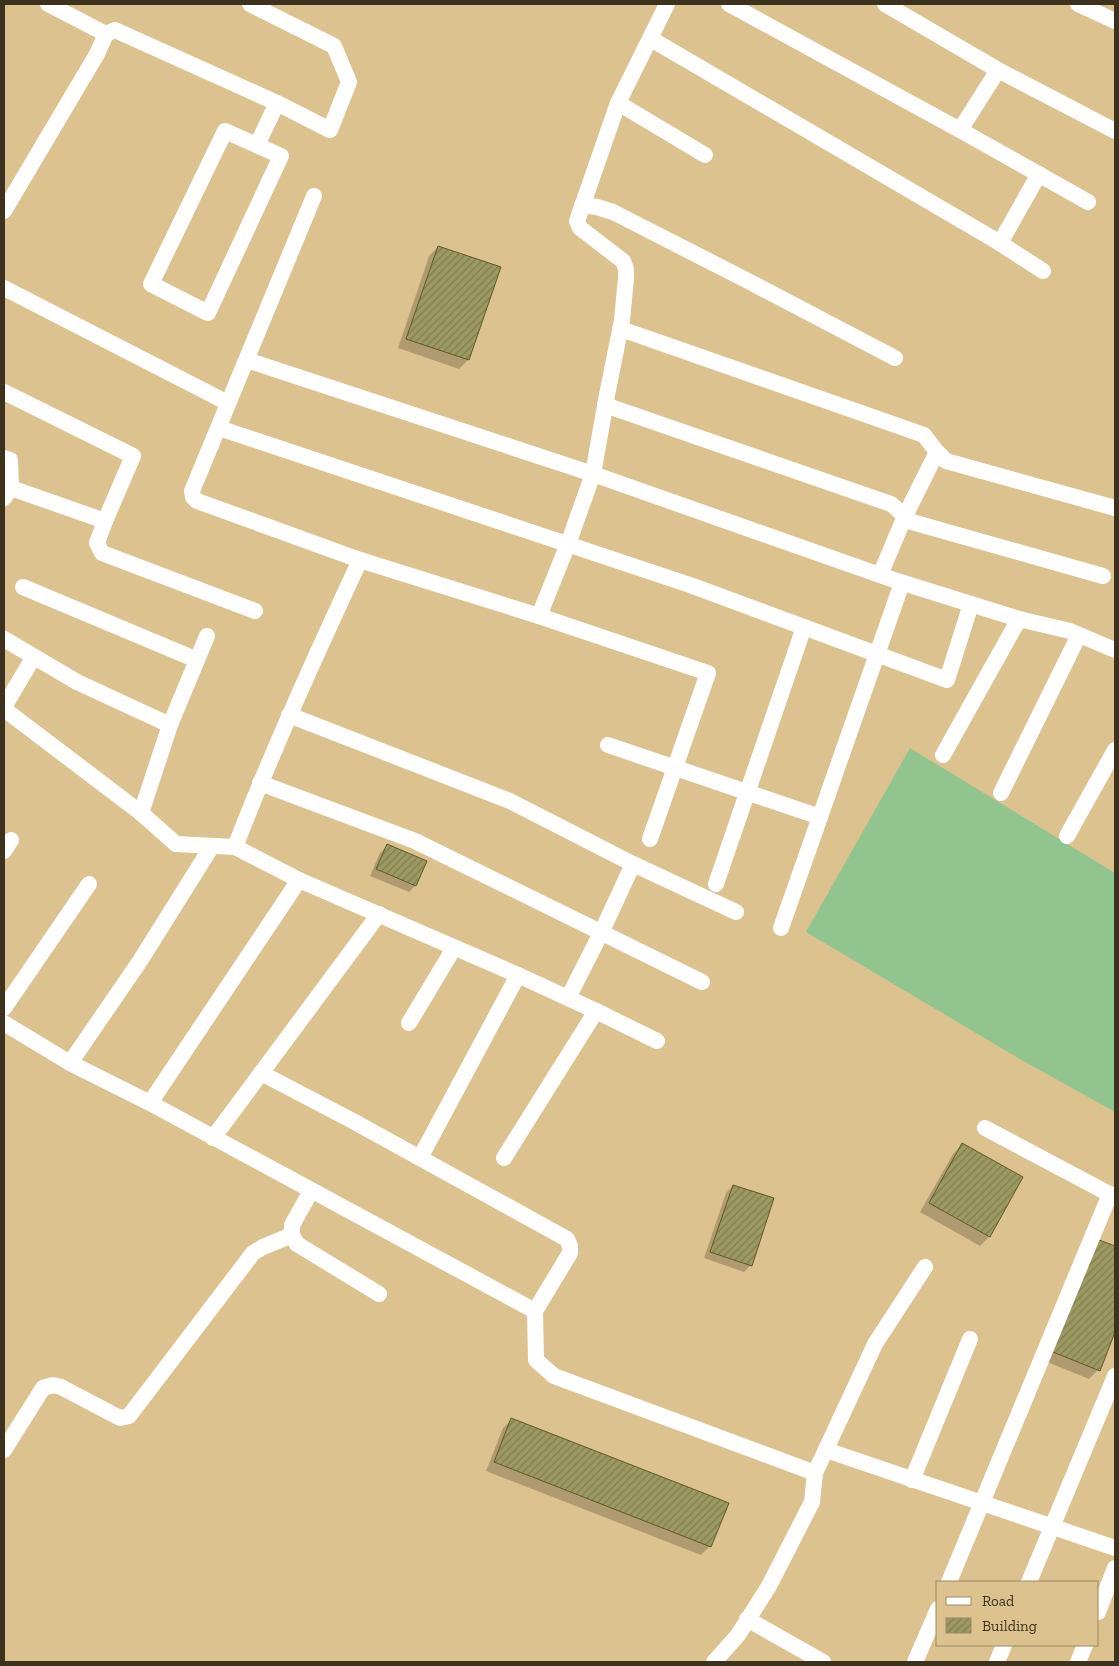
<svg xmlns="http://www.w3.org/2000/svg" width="1119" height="1666" font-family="'Zilla Slab',serif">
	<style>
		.grass { fill: #92c490 }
		.shadow { fill: #0003 }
		.building { fill: url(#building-hatch); stroke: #5f5a24 }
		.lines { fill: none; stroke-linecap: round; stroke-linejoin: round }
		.minor { stroke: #fff; stroke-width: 16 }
	</style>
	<defs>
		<pattern id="building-hatch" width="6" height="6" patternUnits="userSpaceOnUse" patternTransform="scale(1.25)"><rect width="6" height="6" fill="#9d9962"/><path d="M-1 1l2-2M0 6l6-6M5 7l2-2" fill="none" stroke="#817d50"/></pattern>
	</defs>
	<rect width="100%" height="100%" fill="#dcc28e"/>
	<path class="grass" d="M910,748L1115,873V1112L1013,1055L806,932Z"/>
	<g class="shadow">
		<path d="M438,247L499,268L468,360L459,369L398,348L429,256Z"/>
		<path d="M387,846L415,886L409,892L370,876L380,853Z"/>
		<path d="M962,1145L1022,1178L989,1237L980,1246L920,1212L953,1154Z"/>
		<path d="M733,1186L751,1265L744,1272L704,1258L726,1193Z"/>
		<path d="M1094,1239L1115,1248V1329L1098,1370L1089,1379L1040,1359Z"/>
		<path d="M512,1419L710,1546L701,1555L486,1471L503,1428Z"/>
	</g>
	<g class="building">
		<path d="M438,246L501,267L469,360L406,339Z"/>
		<path d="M387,844L427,861L416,886L376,869Z"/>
		<path d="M962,1143L1023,1177L990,1237L929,1203Z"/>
		<path d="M733,1185L774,1198L752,1266L710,1252Z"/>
		<path d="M1094,1238L1115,1246V1332L1100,1371L1048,1350Z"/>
		<path d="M511,1418L729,1503L711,1547L494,1462Z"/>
	</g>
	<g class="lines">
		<g class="minor">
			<path d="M729,4L960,130L1088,202"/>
			<path d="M885,4L998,70L1115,131"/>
			<path d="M1078,4L1115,21"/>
			<path d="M106,34L115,30L277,103L330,130L349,82L334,46L250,4"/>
			<path d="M651,39L995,240L1043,271"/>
			<path d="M618,103L705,155"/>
			<path d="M960,130L998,70"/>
			<path d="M225,131L281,156L208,313L151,284Z"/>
			<path d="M257,145L277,103"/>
			<path d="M314,196L192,491L193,497L197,501L360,560"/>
			<path d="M582,205L597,207L613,212L748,281L895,358"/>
			<path d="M4,211L97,54L106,34L48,4"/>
			<path d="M1000,243L1039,174"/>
			<path d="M4,288L228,403"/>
			<path d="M621,329L924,435L937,452L946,461L1115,508"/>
			<path d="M247,360L593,474L897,581L1019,619L1070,631L1115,650"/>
			<path d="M4,392L133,456L105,521"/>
			<path d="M605,405L891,504L912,522L1103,576"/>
			<path d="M219,428L690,585L947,680L971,604"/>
			<path d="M4,458L10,460L11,488L4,498"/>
			<path d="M11,488L105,521L97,543L102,553L255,611"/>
			<path d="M880,575L905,516L937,452"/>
			<path d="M23,587L197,660"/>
			<path d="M539,616L568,544L593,474L607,395L622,320L626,278V269L623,261L580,228L577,221L618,103L667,4"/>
			<path d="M4,639L77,682L170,725"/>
			<path d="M4,707L33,658"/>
			<path d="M4,709L141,813L176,844L235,847C273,749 316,655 360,560L539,616L708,673L650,839"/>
			<path d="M289,715L510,801L633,864L736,912"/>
			<path d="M608,745L820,817"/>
			<path d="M943,755L1019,619"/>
			<path d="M260,783L415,841L702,982"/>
			<path d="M1001,793L1079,635"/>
			<path d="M141,813L170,725L207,636"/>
			<path d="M1067,836L1115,750"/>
			<path d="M235,847L299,880L518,975L596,1011L657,1041"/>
			<path d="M4,851L11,840"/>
			<path d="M716,884L804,627"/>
			<path d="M781,928L902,583"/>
			<path d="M568,998L602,931L633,864"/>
			<path d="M4,1008L89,884"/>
			<path d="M4,1023L70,1063L150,1103L535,1311"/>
			<path d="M409,1023L454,948"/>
			<path d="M70,1063L140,961L212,846"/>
			<path d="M261,1073L351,1120L567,1239L570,1246V1253L535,1311L536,1360L554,1376L815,1473"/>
			<path d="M150,1103L299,880"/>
			<path d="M985,1128L1115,1197"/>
			<path d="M213,1138L379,914"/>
			<path d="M420,1158L518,975"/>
			<path d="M504,1158L596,1011"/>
			<path d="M311,1191L292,1225V1235L297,1244L379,1294"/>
			<path d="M4,1450L43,1388L53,1385L61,1387L120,1418L129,1416L253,1253L263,1247L292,1235"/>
			<path d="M826,1450L1115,1548"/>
			<path d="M912,1480L970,1339"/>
			<path d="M949,1582L1110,1194"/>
			<path d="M1029,1582L1115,1376"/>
			<path d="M1098,1612L1115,1568"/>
			<path d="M747,1619L823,1662"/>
			<path d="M714,1662L738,1635L769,1586L812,1502L815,1473L875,1344L925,1267"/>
			<path d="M915,1662L938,1609"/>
			<path d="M997,1662L1004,1645"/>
			<path d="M1078,1662L1085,1645"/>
		</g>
	</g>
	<rect width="1119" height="1666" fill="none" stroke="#3c321d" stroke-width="10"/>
	<rect x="936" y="1581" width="162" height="65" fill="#dcc28e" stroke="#9c8861"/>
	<rect x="946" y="1597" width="25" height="8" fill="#ffffff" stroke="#9c8861"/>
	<text x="982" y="1606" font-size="15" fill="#3c321d">Road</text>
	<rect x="946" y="1618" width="25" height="15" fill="url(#building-hatch)" stroke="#9c8861"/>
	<text x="982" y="1631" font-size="15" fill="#3c321d">Building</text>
</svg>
